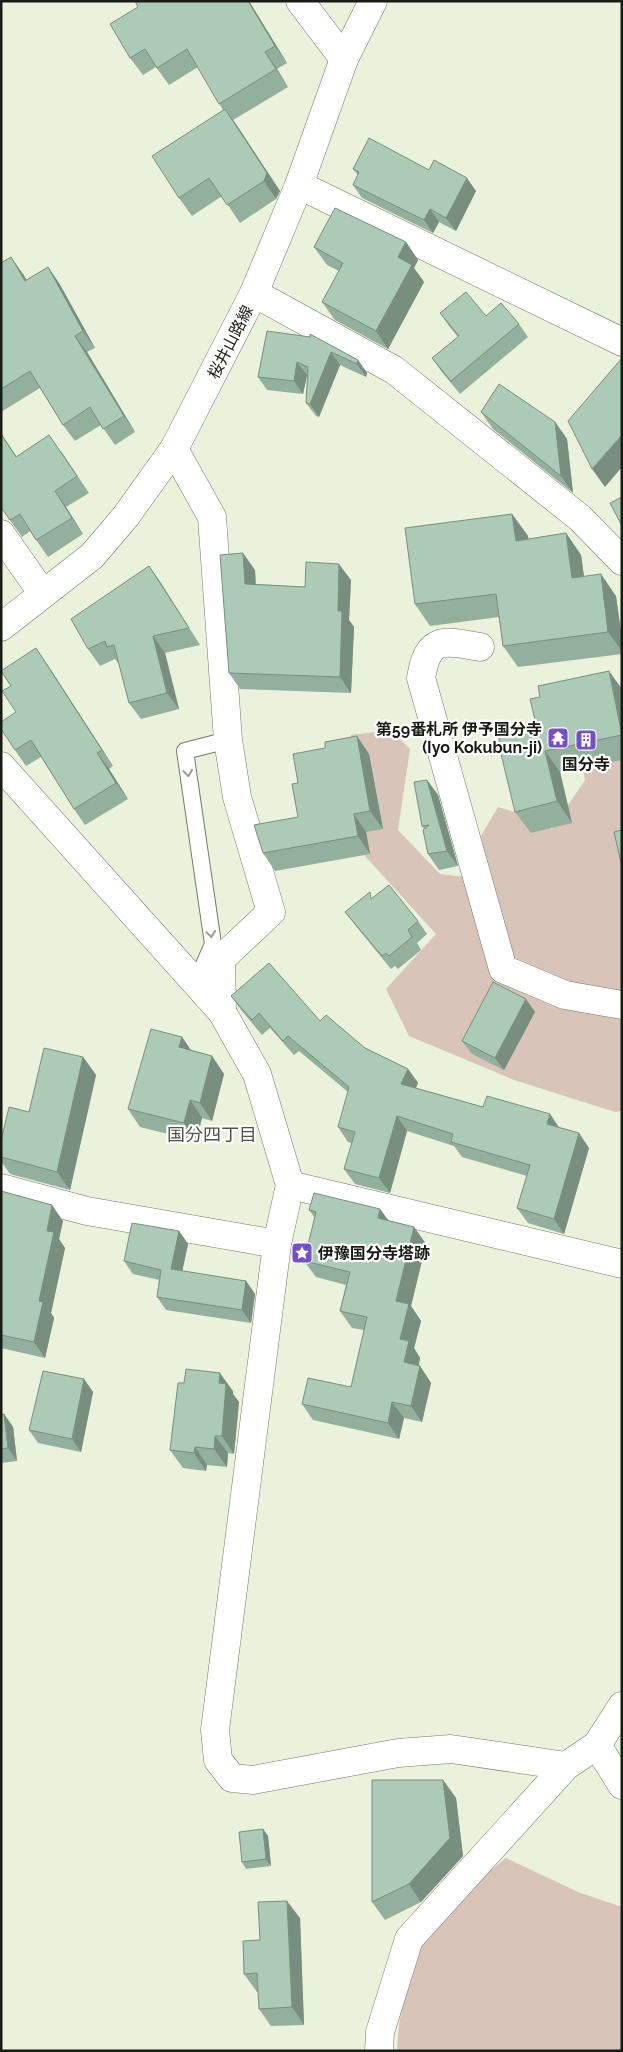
<svg xmlns="http://www.w3.org/2000/svg" width="623" height="2052" font-family="Raleway,'Noto Sans JP',sans-serif">
	<style>
		.green { fill: #d8c4b8 }
		.lines { fill: none; stroke-linecap: round; stroke-linejoin: round }
		.lane-casing { stroke: #737a65; stroke-width: 18 }
		.street-casing { stroke: #737a65; stroke-width: 29 }
		.secondary-casing { stroke: #737a65; stroke-width: 29 }
		.lane { stroke: #fff; stroke-width: 16 }
		.street { stroke: #fff; stroke-width: 28 }
		.secondary { stroke: #fff; stroke-width: 28 }
		.wall { fill: #93af9d }
		.shaded-wall { fill: #788e7f }
		.building { fill: #abcbb6; stroke: #788e7f }
		.oneway { stroke: #989995 }
		.labels { text-anchor: middle; stroke-width: 4.5; stroke-linejoin: round; paint-order: stroke }
		.street-label { font-size: 16px; fill: #191c14; stroke: #fff }
		.poi-label { font-size: 16px; font-weight: bold; fill: #191c14; stroke: #fff; text-anchor: end }
		.neighbourhood-label { font-size: 18px; fill: #505643; stroke: #fff }
	</style>
	<rect width="100%" height="100%" fill="#eaf2db"/>
	<g class="green">
		<path d="M391,730L410,749L398,830L440,874L465,877L472,851L498,807L515,812L552,829L585,780L580,750L622,739V1111L615,1112L514,1080L409,1036L386,989L436,934L355,845L351,735Z"/>
		<path d="M506,1858L578,1892L622,1907V2051H397L399,2024L416,1945L437,1914Z"/>
	</g>
	<g class="lines">
		<g class="lane-casing">
			<path id="lane" d="M196,983L213,944L185,751L228,740"/>
		</g>
		<g class="street-casing">
			<g id="street">
				<path d="M300,1L344,59"/>
				<path d="M299,185L622,342"/>
				<path d="M254,293L394,370L580,518L622,561"/>
				<path d="M174,449L212,517L228,740L237,797L271,912L221,959L222,1012"/>
				<path d="M1,534L43,594"/>
				<path d="M480,647C443,640 428,636 421,678L503,969L565,995L622,1005"/>
				<path d="M1,766L222,1012L257,1074L290,1185L277,1244L215,1730L218,1760L232,1778L253,1780L398,1753L451,1749L566,1766"/>
				<path d="M290,1185L622,1264"/>
				<path d="M1,1188L87,1211L277,1244"/>
				<path d="M597,1745L622,1785"/>
				<path d="M379,2051L380,2032L409,1939L566,1766L597,1745L622,1706"/>
			</g>
		</g>
		<g class="secondary-casing">
			<path id="secondary" d="M1,627L92,556L126,516L174,449L254,293L299,185L344,59L373,1"/>
		</g>
		<use href="#lane" class="lane"/>
		<use href="#street" class="street"/>
		<use href="#secondary" class="secondary"/>
	</g>
	<g class="wall">
		<path d="M135,1H249L287,63L277,69L288,87L233,120L280,191L276,199L240,223L222,196L192,216L179,198L223,110L198,67L169,85L156,67L143,75L130,58L138,7Z"/>
		<path d="M353,169L429,170L476,191L456,231L439,222L433,233L362,198L353,185L358,175Z"/>
		<path d="M406,242L418,260L414,268L424,282L388,349L335,320L322,302L339,271L327,265L314,247Z"/>
		<path d="M1,263L23,274L26,280L48,267L59,283L95,348L87,352L135,432L115,445L101,425L75,441L63,425L40,388L1,412Z"/>
		<path d="M440,313L486,316L519,324L528,337L460,394L441,371L432,358L458,337L449,326Z"/>
		<path d="M267,331L358,360L367,373L366,377L340,365L319,417L316,416L306,403L308,376L307,375L303,394L267,390L258,377Z"/>
		<path d="M481,412L555,422L567,439L573,493L493,429Z"/>
		<path d="M1,433L17,457L61,451L89,493L66,507L83,534L48,557L30,531L22,537L1,507Z"/>
		<path d="M512,514L528,536V539L566,533L581,555L584,576L616,596L622,640V654L518,667L503,646L499,617L430,626L415,604Z"/>
		<path d="M149,566L200,645L165,653L179,709L141,719L129,703L119,664L115,659L100,666L88,649Z"/>
		<path d="M255,570L256,584L305,587L351,580L349,620L354,627L351,693L240,689L229,673Z"/>
		<path d="M47,664L113,766L109,769L128,799L85,825L74,809L41,757L26,766L15,750L16,712L11,686Z"/>
		<path d="M622,689V760L560,772L572,823L531,833L515,812L536,724Z"/>
		<path d="M369,754L383,829L366,832L370,854L275,871L263,853L298,817V783Z"/>
		<path d="M427,780L438,795L458,866L439,870L428,854L424,829L422,826Z"/>
		<path d="M374,897L418,921L427,934L417,943L421,950L398,969L395,966L391,969L355,925L345,912Z"/>
		<path d="M231,996L320,1021L365,1048L408,1069L418,1083L416,1088L483,1107L550,1114L559,1128L589,1148L564,1234L528,1223L517,1208L527,1176L462,1157L454,1146L407,1131L390,1193L355,1184L344,1169L352,1143L348,1142L338,1127L348,1092L299,1051L294,1055L270,1028L262,1035L242,1011Z"/>
		<path d="M535,1012L504,1070L472,1054L462,1041Z"/>
		<path d="M182,1037L191,1050L212,1056L224,1074L212,1121L202,1118L196,1141L140,1127L128,1109Z"/>
		<path d="M83,1057L96,1075L70,1190L10,1174L1,1161V1141L29,1112Z"/>
		<path d="M1,1191L63,1221L59,1239L65,1248L51,1313L54,1318L45,1358L1,1348Z"/>
		<path d="M309,1210L389,1221L414,1227L426,1244L411,1306L421,1321L414,1348L420,1358L419,1366H420L431,1383L422,1422L404,1418L399,1439L313,1420L302,1404L351,1387L364,1330L352,1328L340,1311L346,1285L316,1277L304,1261L315,1218Z"/>
		<path d="M179,1231L188,1244L182,1271L246,1281L255,1294L251,1323L166,1310L157,1297L159,1280L133,1274L124,1261Z"/>
		<path d="M84,1379L93,1392L81,1452L38,1443L29,1430Z"/>
		<path d="M233,1391V1394L239,1402L234,1454L228,1453L227,1467L207,1465L206,1471L183,1468L170,1450Z"/>
		<path d="M4,1414L13,1427L17,1461L1,1463V1415Z"/>
		<path d="M443,1780L456,1798L463,1856L421,1902L385,1920L372,1902Z"/>
		<path d="M263,1829L268,1836L271,1866L246,1869L242,1862Z"/>
		<path d="M300,1918L304,2025L271,2026L259,2009L258,1992H257L244,1974L260,1940Z"/>
	</g>
	<g class="shaded-wall">
		<path d="M248,1H249L287,63L275,46Z"/>
		<path d="M265,52L277,69L288,87L276,69Z"/>
		<path d="M225,109L238,127L280,191L276,199L264,181Z"/>
		<path d="M467,178L476,191L456,231L446,218Z"/>
		<path d="M430,209L439,222L433,233L424,220Z"/>
		<path d="M406,242L418,260L414,268L424,282L388,349L376,331L398,257Z"/>
		<path d="M11,257L23,274L37,297L25,281Z"/>
		<path d="M48,267L59,283L95,348L83,331Z"/>
		<path d="M75,336L87,352L135,432L124,416Z"/>
		<path d="M331,352L340,365L319,417L310,404Z"/>
		<path d="M358,360L367,373L366,377L357,364Z"/>
		<path d="M297,362L307,375L303,394L294,381Z"/>
		<path d="M555,422L567,439L573,493L561,476Z"/>
		<path d="M622,435V467L605,487L592,469Z"/>
		<path d="M55,491L66,507L83,534L72,518Z"/>
		<path d="M512,514L528,536L531,563L516,541Z"/>
		<path d="M566,533L581,555L587,599L572,578Z"/>
		<path d="M243,553L255,570L256,600L245,584Z"/>
		<path d="M339,564L351,580L349,620L354,627L351,693L340,677L338,611Z"/>
		<path d="M149,566L161,583L200,645L189,628Z"/>
		<path d="M601,574L616,596L622,640V651L608,632Z"/>
		<path d="M153,636L165,653L179,709L167,693Z"/>
		<path d="M36,648L47,664L113,766L102,750Z"/>
		<path d="M609,671L622,689V732Z"/>
		<path d="M357,736L369,754L383,829L370,811Z"/>
		<path d="M545,751L560,772L572,823L557,801Z"/>
		<path d="M97,753L109,769L128,799L116,783Z"/>
		<path d="M427,780L438,795L458,866L447,851Z"/>
		<path d="M354,814L366,832L370,854L358,836Z"/>
		<path d="M526,999L535,1012L504,1070L495,1058Z"/>
		<path d="M182,1037L194,1055L179,1047Z"/>
		<path d="M212,1056L224,1074L212,1121L200,1103Z"/>
		<path d="M83,1057L96,1075L70,1190L57,1172Z"/>
		<path d="M408,1069L418,1083L411,1098L401,1084Z"/>
		<path d="M190,1100L202,1118L196,1141L184,1123Z"/>
		<path d="M550,1114L560,1129L547,1124Z"/>
		<path d="M397,1116L407,1131L390,1193L379,1178Z"/>
		<path d="M579,1133L589,1148L564,1234L554,1219Z"/>
		<path d="M52,1205L63,1221L59,1239L65,1248L51,1313L54,1318L45,1358L34,1342L47,1231Z"/>
		<path d="M380,1209L392,1225L378,1218Z"/>
		<path d="M414,1227L426,1244L411,1306L421,1321L414,1348L420,1358L415,1379L404,1362L400,1339L396,1301Z"/>
		<path d="M179,1231L188,1244L180,1282L171,1269Z"/>
		<path d="M246,1281L255,1294L251,1323L242,1310Z"/>
		<path d="M420,1366L431,1383L422,1422L411,1406Z"/>
		<path d="M220,1373L233,1391V1394L239,1402L234,1454L222,1436L219,1383Z"/>
		<path d="M84,1379L93,1392L81,1452L72,1439Z"/>
		<path d="M392,1402L404,1418L399,1439L388,1423Z"/>
		<path d="M4,1414L13,1427L17,1461L8,1448Z"/>
		<path d="M215,1436L228,1453L227,1467L214,1449Z"/>
		<path d="M195,1447L207,1465L206,1471L194,1453Z"/>
		<path d="M443,1780L456,1798L463,1856L421,1902L409,1884Z"/>
		<path d="M263,1829L268,1836L271,1866L266,1859Z"/>
		<path d="M287,1901L300,1918L304,2025L292,2007Z"/>
	</g>
	<g class="building">
		<path d="M135,1H248L275,46L265,52L276,69L219,104L187,49L157,68L145,49L130,58L110,24L138,7Z"/>
		<path d="M225,109L267,173L264,181L227,205L209,178L179,198L152,156Z"/>
		<path d="M369,138L429,170L434,160L467,178L446,218L430,209L424,220L353,185L359,172L353,169Z"/>
		<path d="M335,208L406,242L398,257L412,265L376,331L322,302L343,263L314,247Z"/>
		<path d="M11,257L25,281L48,267L83,331L75,336L124,416L103,429L90,407L63,425L30,371L1,389V263Z"/>
		<path d="M466,292L486,316L501,303L519,324L451,381L432,358L459,336L440,313Z"/>
		<path d="M267,331L310,337V334L358,360L357,364L331,352L310,404L306,403L308,367L297,362L294,381L258,377Z"/>
		<path d="M622,358V435L592,469L568,421Z"/>
		<path d="M499,384L555,422L561,476L481,412Z"/>
		<path d="M1,434L16,457L49,435L77,476L55,491L72,518L36,540L20,514L10,520L1,507Z"/>
		<path d="M622,497V526L610,503Z"/>
		<path d="M512,514L516,541L566,533L572,578L601,574L608,632L503,646L496,594L415,604L405,528Z"/>
		<path d="M243,553L245,584L305,587L306,562L339,564L338,611H342L340,677L229,673L220,555Z"/>
		<path d="M149,566L189,628L153,636L167,693L129,703L114,645L107,647L105,641L88,649L71,619Z"/>
		<path d="M36,648L102,750L97,753L116,783L74,809L31,740L15,750L1,729V722L16,712L2,691L11,686L1,671Z"/>
		<path d="M609,671L622,735L545,751L557,801L515,812L501,754L498,732L536,724L530,699L540,697L538,686Z"/>
		<path d="M357,736L370,811L354,814L358,836L263,853L254,825L298,817L292,784L298,783L293,754L325,748V742Z"/>
		<path d="M427,780L447,851L428,854L423,830L429,825L422,826L414,782Z"/>
		<path d="M622,830V867L614,832Z"/>
		<path d="M389,885L418,921L408,930L412,937L389,956L386,953L382,956L345,912L370,892L371,899Z"/>
		<path d="M269,963L320,1021L326,1015L365,1048L408,1069L401,1084L483,1107L487,1096L550,1114L547,1124L579,1133L554,1219L517,1208L530,1165L451,1142L453,1134L397,1116L379,1178L344,1169L355,1132L338,1127L349,1087L288,1036L283,1041L259,1013L252,1020L231,996Z"/>
		<path d="M493,982L526,999L495,1058L462,1041Z"/>
		<path d="M151,1029L182,1037L179,1047L212,1056L200,1103L190,1100L184,1123L128,1109Z"/>
		<path d="M44,1048L83,1057L57,1172L1,1157V1141L9,1107L29,1112Z"/>
		<path d="M1,1191L52,1205L47,1231L54,1232L39,1301L43,1302L34,1342L1,1335Z"/>
		<path d="M314,1193L380,1209L378,1218L414,1227L396,1301L409,1304L400,1339L409,1341L404,1362L420,1366L411,1406L392,1402L388,1423L302,1404L308,1378L351,1387L367,1317L340,1311L350,1272L304,1261L316,1212L309,1210Z"/>
		<path d="M132,1223L179,1231L171,1269L246,1281L242,1310L157,1297L161,1270L124,1261Z"/>
		<path d="M186,1369L220,1373L219,1383L226,1384L222,1436H215L214,1449L195,1447L194,1453L170,1450L178,1383H184Z"/>
		<path d="M43,1371L84,1379L72,1439L29,1430Z"/>
		<path d="M4,1414L8,1448L1,1449V1415Z"/>
		<path d="M372,1780H443L450,1838L409,1884L372,1902Z"/>
		<path d="M263,1829L266,1859L242,1862L239,1832Z"/>
		<path d="M287,1901L292,2007L259,2009L257,1973L244,1974L243,1941L260,1940L258,1902Z"/>
	</g>
	<defs><path id="oneway-chevron" d="M-2-3.5L2.5 0L-2 3.5" fill="none" stroke-width="1.6" stroke-linecap="round" stroke-linejoin="round" transform="scale(1.25)"/></defs>
	<g class="oneway">
		<use href="#oneway-chevron" transform="translate(188 773) rotate(82)"/>
		<use href="#oneway-chevron" transform="translate(211 934) rotate(82)"/>
	</g>
	<defs>
		<g id="temple-square" transform="scale(1.125)"><rect x="-9" y="-9" width="18" height="18" rx="4" fill="#744fc8" stroke="#fff"/><path d="M0-6L5-2H3V0L6.5 2.5H4V6H1.5V3h-3V6H-4V2.5H-6.5L-3 0V-2H-5Z" fill="#fff"/></g>
		<g id="building-square" transform="scale(1.125)"><rect x="-9" y="-9" width="18" height="18" rx="4" fill="#744fc8" stroke="#fff"/><path d="M-4-6H4V6H1V3H-1V6H-4ZM-2.5-4.3h1.7v1.8h-1.7ZM.8-4.3h1.7v1.8H.8ZM-2.5-1h1.7V.8h-1.7ZM.8-1h1.7V.8H.8Z" fill="#fff"/></g>
		<g id="sight-square" transform="scale(1.125)"><rect x="-9" y="-9" width="18" height="18" rx="4" fill="#744fc8" stroke="#fff"/><path d="M0-6L1.8-2.2L6-1.7L2.9 1.2L3.7 5.4L0 3.3L-3.7 5.4L-2.9 1.2L-6-1.7L-1.8-2.2Z" fill="#fff"/></g>
	</defs>
	<g fill-rule="evenodd">
		<use href="#temple-square" x="558" y="738"/>
		<use href="#building-square" x="586" y="740"/>
		<use href="#sight-square" x="302" y="1253"/>
	</g>
	<g class="labels">
		<g class="street-label">
			<text transform="translate(230 342) rotate(-63)" y="6">桜井山路線</text>
		</g>
		<g class="poi-label">
			<text x="542" y="735">第59番札所 伊予国分寺<tspan x="542" dy="18">(Iyo Kokubun-ji)</tspan></text>
			<text x="586" y="770" text-anchor="middle">国分寺</text>
			<text x="318" y="1259" text-anchor="start">伊豫国分寺塔跡</text>
		</g>
		<g class="neighbourhood-label">
			<text x="212" y="1141">国分四丁目</text>
		</g>
	</g>
	<rect width="623" height="2052" fill="none" stroke="#191c14" stroke-width="5"/>
</svg>
